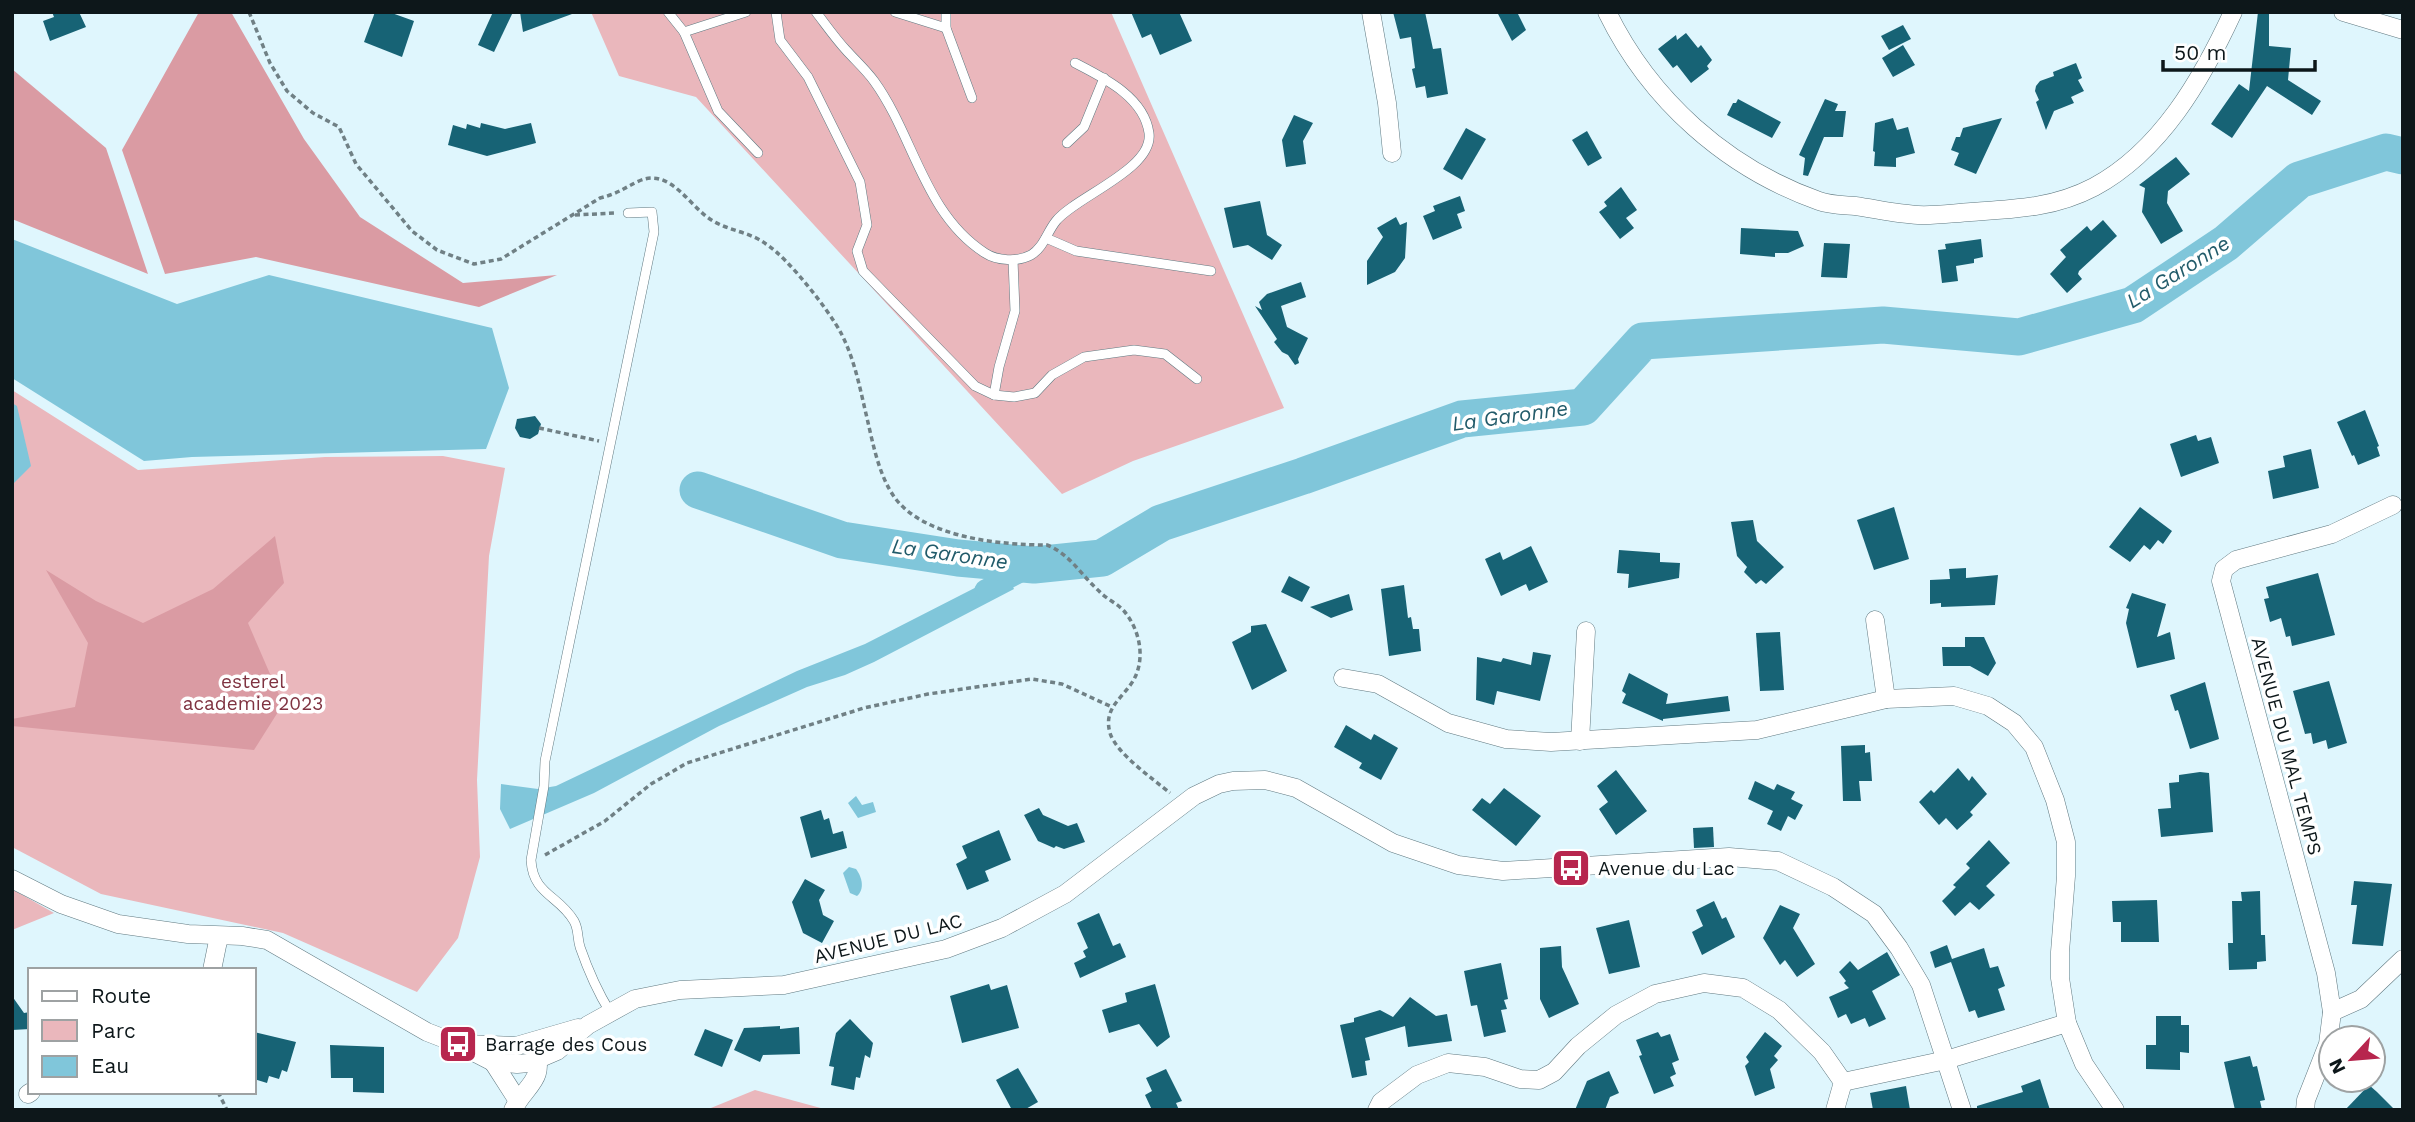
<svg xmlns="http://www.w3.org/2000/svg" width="2415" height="1122" font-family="'Work Sans',sans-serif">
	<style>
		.green { fill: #eab7bc }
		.forest { fill: #da9ba3 }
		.water { fill: #80c6da }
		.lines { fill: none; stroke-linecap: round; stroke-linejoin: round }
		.canal { stroke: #80c6da; stroke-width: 21 }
		.river { stroke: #80c6da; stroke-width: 37 }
		.building { fill: #176375 }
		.service-casing { stroke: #607981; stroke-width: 10 }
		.minor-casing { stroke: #607981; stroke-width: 19 }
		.path { stroke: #708085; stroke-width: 3.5; stroke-dasharray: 5 3.5; stroke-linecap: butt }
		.service { stroke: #fff; stroke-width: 9 }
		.minor { stroke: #fff; stroke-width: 18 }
		.labels { text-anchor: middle; stroke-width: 7; stroke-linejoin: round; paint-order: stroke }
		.park-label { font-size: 19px; fill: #7f3341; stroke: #fff }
		.street-label { font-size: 19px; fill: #0d171a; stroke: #fff }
		.poi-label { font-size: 19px; fill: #0d171a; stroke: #fff; text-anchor: start }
		.water-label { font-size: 21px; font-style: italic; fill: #225b6a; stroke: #fff }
	</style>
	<rect width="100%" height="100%" fill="#dff6fd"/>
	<g class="green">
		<path d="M591,12H1111L1284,408L1133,461L1062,494L696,97L619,76Z"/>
		<path d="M12,390L138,470L325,457L443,456L505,468L489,556L477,780L480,857L458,938L417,992L283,933L101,894L12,847Z"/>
		<path d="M12,889L54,913L12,930Z"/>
		<path d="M755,1090L828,1110H706Z"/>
	</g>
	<g class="forest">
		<path d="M199,12H231L304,139L360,217L463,283L557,275L479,307L256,257L165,274L122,150Z"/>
		<path d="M12,69L106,148L148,274L12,219Z"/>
		<path d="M275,536L284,583L248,623L283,704L254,750L12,726V719L75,707L88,643L46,570L96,601L143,623L213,589Z"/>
	</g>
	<g class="water">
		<path d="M12,239L177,304L269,275L492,328L509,388L486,449L192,457L144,461L12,378Z"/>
		<path d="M12,403L17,406L31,466L12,485Z"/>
		<path d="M700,484L741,490L765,498L755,527L735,520L697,497Z"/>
		<path d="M1006,572L1014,589L874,662L845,675L807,687L719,726L594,793L510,829L500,809L501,784L538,789L556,786L797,671L865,644Z"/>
		<path d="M856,796L862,805L873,802L876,812L858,818L848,803Z"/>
		<path d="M849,867L856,869C862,877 865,889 857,896L850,893L843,873Z"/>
	</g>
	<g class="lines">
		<path class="canal" d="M985,590L1034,565"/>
		<path class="river" d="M698,490L842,540L958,558L1034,565L1102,558L1161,523L1303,476L1462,419L1583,407L1643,341L1883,325L2019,337L2133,305L2226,243L2299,180L2386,152L2403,156"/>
	</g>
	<g class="building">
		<path d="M52,12H79L86,27L50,41L43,21L54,17Z"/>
		<path d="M375,12H389L414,21L402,57L364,42Z"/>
		<path d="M493,12H513L494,52L478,45Z"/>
		<path d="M520,12H571L572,14L523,32Z"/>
		<path d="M1131,12H1179L1192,41L1160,55L1151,34L1142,38Z"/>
		<path d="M1393,12H1425L1433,49L1441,48L1448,94L1427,98L1425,86L1416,88L1412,69L1415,68L1411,37L1400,39Z"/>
		<path d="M1497,12H1517L1526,30L1512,41Z"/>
		<path d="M2258,12H2269V46L2291,48L2288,80L2321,101L2312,115L2267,86L2232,138L2211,124L2239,84L2249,91Z"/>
		<path d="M1903,25L1911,39L1889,50L1881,36Z"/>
		<path d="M1686,33L1698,48L1701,45L1712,60L1707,66L1709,69L1691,83L1677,65L1673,68L1658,49L1676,35L1677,40Z"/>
		<path d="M1903,45L1915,65L1893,77L1882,58Z"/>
		<path d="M2076,63L2082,78L2078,80L2084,91L2071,97L2074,103L2054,111L2046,130L2036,102L2039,100L2035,91L2036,86L2040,81L2054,76L2053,72Z"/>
		<path d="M1738,99L1781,122L1772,138L1727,115L1733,103H1736Z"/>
		<path d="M1825,99L1838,104L1835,111H1846L1843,137H1824L1808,176L1803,175L1805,158L1799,155Z"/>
		<path d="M1294,115L1313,123L1303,141L1306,164L1286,167L1282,140Z"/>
		<path d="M1893,118L1897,130L1908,127L1915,153L1896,158V167L1874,166L1875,152L1873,151L1875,123Z"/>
		<path d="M2002,118L1976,174L1954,165L1959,153L1951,150L1956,137H1960L1963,128Z"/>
		<path d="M481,123L505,129L531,123L536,143L487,156L448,145L453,125L466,129L467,124L480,128Z"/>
		<path d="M1466,128L1486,139L1462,180L1443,169Z"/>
		<path d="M1587,131L1602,158L1588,166L1572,140Z"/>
		<path d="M2176,157L2190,174L2168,191L2167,203L2183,231L2161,244L2142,212L2145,188L2139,185Z"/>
		<path d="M1621,187L1637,210L1626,218L1634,228L1620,239L1599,212L1607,206L1604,202Z"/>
		<path d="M1460,196L1465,211L1457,214L1462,228L1433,240L1423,216L1435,211L1433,206Z"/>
		<path d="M1260,201L1267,235L1282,245L1272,260L1248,245L1233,248L1224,208Z"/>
		<path d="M1396,217L1400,225L1407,222L1405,258L1395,272L1367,285V261L1383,237L1377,228Z"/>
		<path d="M2103,220L2117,236L2079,271L2078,274L2082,279L2067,293L2050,274L2066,257L2060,250L2087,226L2091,231Z"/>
		<path d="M1741,228L1798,231L1804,246L1788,253H1775V257L1740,254Z"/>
		<path d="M1981,239L1983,257L1974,259V263L1956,266L1958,281L1942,283L1938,250L1946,249L1945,244Z"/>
		<path d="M1824,243L1850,244L1847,278L1821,277Z"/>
		<path d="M1301,282L1306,297L1281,306L1287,327L1308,338L1298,359L1299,363L1295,365L1288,355L1282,352L1274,342L1277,339L1255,306L1262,310L1259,302L1267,294Z"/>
		<path d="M2365,410L2379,446L2377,447L2380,456L2358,465L2354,455L2352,456L2337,422Z"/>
		<path d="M535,416L541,424L538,434L530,439L520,437L515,428L517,419Z"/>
		<path d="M2196,435L2198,441L2211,437L2219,463L2181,477L2170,444Z"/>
		<path d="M2311,449L2319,488L2273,499L2268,471L2285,467L2283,456Z"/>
		<path d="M1894,507L1909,559L1874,570L1857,520Z"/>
		<path d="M2140,507L2172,531L2163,544L2158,540L2150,550L2144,545L2130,562L2109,547Z"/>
		<path d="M1753,520L1757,541L1784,567L1766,584L1761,580L1756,584L1744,572L1747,567L1737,556L1731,522Z"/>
		<path d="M1531,546L1548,582L1529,591L1526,584L1501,596L1485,559L1500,552L1503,560Z"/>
		<path d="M1619,550L1660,553V562L1680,563L1679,578L1628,588L1629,574L1617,573Z"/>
		<path d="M1966,568V578L1998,575L1995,605L1941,607V603L1930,604V580L1950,579L1949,569Z"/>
		<path d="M2318,573L2335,635L2292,646L2290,636L2286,637L2281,618L2270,622L2264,599L2269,598L2266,587Z"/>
		<path d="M1289,576L1310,587L1302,602L1281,592Z"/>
		<path d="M1404,585L1408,618L1411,617L1413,629H1419L1421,651L1389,656L1381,589Z"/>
		<path d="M2132,593L2166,604L2157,637L2170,632L2175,659L2137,668L2126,623L2129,609L2126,608Z"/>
		<path d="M1349,594L1353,610L1331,618L1310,607Z"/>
		<path d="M1266,624L1287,671L1252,690L1232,642L1251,632V626Z"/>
		<path d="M1780,632L1784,690L1760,691L1756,633Z"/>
		<path d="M1965,637H1984L1996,663L1988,676L1970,666H1943L1942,647H1965Z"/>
		<path d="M1533,652L1551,655L1540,701L1497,691L1494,705L1476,700L1477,657L1501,662L1503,658L1531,665Z"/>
		<path d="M1629,673L1668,694L1666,704L1728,696L1730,711L1663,719V721L1622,703L1626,694L1622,691Z"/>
		<path d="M2329,681L2347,743L2328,749L2326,740L2313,744L2311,733L2305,734L2293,691Z"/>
		<path d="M2205,682L2219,739L2190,749L2178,710L2175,711L2170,695Z"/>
		<path d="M1346,725L1371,740L1374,734L1398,748L1381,780L1359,768L1362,763L1334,747Z"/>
		<path d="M1865,745V753L1870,752L1872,781H1859L1861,801H1843L1841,746Z"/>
		<path d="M1958,768L1969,781L1972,776L1987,794L1970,812L1973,815L1970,818L1957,830L1946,818L1939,825L1919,802L1931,790L1934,793Z"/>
		<path d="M1616,770L1647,811L1616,835L1599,809L1608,802L1597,786Z"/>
		<path d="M2200,772L2209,773L2213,832L2161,837L2158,809L2171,808L2169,783L2179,782V775Z"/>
		<path d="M1755,781L1774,790L1777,784L1795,792L1791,799L1803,805L1795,820L1788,816L1781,831L1767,824L1773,811L1748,799Z"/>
		<path d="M1504,788L1541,816L1516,846L1472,810L1482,798L1490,804Z"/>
		<path d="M1039,808L1043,815L1068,826L1077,823L1085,842L1064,849L1056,846L1054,848L1038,841L1024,815Z"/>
		<path d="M821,810L824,820L829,818L833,834L843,831L847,848L811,858L800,817Z"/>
		<path d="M1713,827L1714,847L1694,848L1693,828Z"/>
		<path d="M999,830L1011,860L985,871L989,881L967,890L956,864L967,858L962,846Z"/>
		<path d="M1989,840L2010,863L1986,886L1995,895L1979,910L1970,902L1955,916L1942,901L1956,887L1953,885L1970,868L1966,864Z"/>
		<path d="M805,879L825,890L819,900L823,915L834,921L822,943L803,933L792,902Z"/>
		<path d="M2354,881L2392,884L2383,946L2352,944L2357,905H2351Z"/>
		<path d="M2260,891L2261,935H2265L2266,961L2257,962V969L2229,970L2228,943H2233L2232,901H2242L2241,892Z"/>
		<path d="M2157,900L2159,942H2121V922H2113L2112,901Z"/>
		<path d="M1714,901L1722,919L1726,917L1735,937L1702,955L1692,932L1703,926L1696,910Z"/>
		<path d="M1780,905L1800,914L1793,928L1815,964L1797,977L1785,960L1780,965L1763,938Z"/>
		<path d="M1099,913L1113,946L1120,943L1126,957L1080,978L1074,963L1086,957L1083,951L1088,948L1077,923Z"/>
		<path d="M1629,920L1640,967L1609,974L1596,928Z"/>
		<path d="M1947,945L1952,959L1984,948L1990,968L1998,966L2005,986L1998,989L2005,1010L1978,1018L1975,1010L1969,1012L1951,962L1935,968L1930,952Z"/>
		<path d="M1561,946L1562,967L1579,1004L1549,1018L1540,999V948Z"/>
		<path d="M1887,952L1900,975L1872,991L1886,1019L1869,1027L1865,1018L1851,1024L1846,1014L1838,1018L1829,997L1849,988L1844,983L1846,981L1839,972L1850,961L1858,970Z"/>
		<path d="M1501,963L1508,999L1504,1000L1507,1009L1501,1010L1506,1032L1484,1037L1477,1005L1471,1006L1464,971Z"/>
		<path d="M989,984L991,990L1007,985L1019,1028L962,1043L950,996Z"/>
		<path d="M1155,984L1170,1037L1157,1047L1139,1024L1109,1033L1102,1010L1127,1002L1125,993Z"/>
		<path d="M12,996L24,1013L30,1012V1029L12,1030Z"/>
		<path d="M1410,997L1436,1016L1447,1014L1452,1041L1408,1047L1405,1026L1365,1038L1370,1060L1365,1061L1367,1075L1352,1078L1340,1025L1354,1022V1018L1380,1010L1393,1017Z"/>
		<path d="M2156,1016H2181V1025H2189V1053L2180,1052V1070L2146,1069V1045H2156Z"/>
		<path d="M850,1019L873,1043L870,1058L865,1055L860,1078L856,1077L854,1090L831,1085L834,1067L829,1066L836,1033Z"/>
		<path d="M780,1026V1029L799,1027L800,1054L763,1055L760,1062L734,1050L744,1028Z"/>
		<path d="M705,1029L733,1040L722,1067L694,1055Z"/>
		<path d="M254,1032L296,1042L287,1072L282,1070L279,1079L269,1076L267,1083L254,1079Z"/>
		<path d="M1658,1032L1661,1037L1670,1034L1679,1060L1672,1063L1676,1074L1670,1077L1674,1086L1654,1094L1639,1056L1642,1055L1636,1040Z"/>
		<path d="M1765,1032L1782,1046L1774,1056L1778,1060L1770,1069L1775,1088L1755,1096L1745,1066L1749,1062L1746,1057Z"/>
		<path d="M330,1045L384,1047V1093L353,1092V1078H331Z"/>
		<path d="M2250,1056L2253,1067L2257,1066L2265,1100L2260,1101L2262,1110H2235L2224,1062Z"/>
		<path d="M1018,1068L1038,1102L1024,1110H1012L996,1080Z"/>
		<path d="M1166,1069L1182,1101L1176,1103L1179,1110H1152L1145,1095L1152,1091L1146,1078Z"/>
		<path d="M1609,1071L1619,1093L1610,1097L1605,1110H1575L1587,1081Z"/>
		<path d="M2040,1079L2050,1110H1977V1106L2023,1092L2021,1086Z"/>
		<path d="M2369,1085L2377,1092L2395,1110H2345Z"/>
		<path d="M1906,1086L1910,1110H1873L1870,1093Z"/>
	</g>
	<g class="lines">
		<g class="service-casing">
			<g id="service">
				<path d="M668,12L684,32L718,111L758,153"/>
				<path d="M776,12L780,40L808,77L860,182L867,225L857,251L863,271L975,386L994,395L1014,397L1035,393L1052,375L1084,357L1134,350L1165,354L1197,379"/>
				<path d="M816,12C826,25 835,38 846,50C855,60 866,70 874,81C914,136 924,214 985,253C997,261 1018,262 1031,255C1044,247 1047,232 1056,221C1075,197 1154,169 1149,133C1144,97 1104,78 1075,63"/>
				<path d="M895,12L946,28"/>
				<path d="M946,12V28L972,98"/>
				<path d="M684,32L746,12"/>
				<path d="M1067,143L1084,127L1104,78"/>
				<path d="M1046,238L1076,251L1211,271"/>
				<path d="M994,395L999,367L1015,311L1013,260"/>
				<path d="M610,1012C597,991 588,970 580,947C577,937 579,930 574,921C559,895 533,895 531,860L544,786L545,761L654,232L652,212L628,213"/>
			</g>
		</g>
		<g class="minor-casing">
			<g id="minor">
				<path d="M1371,12L1387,103L1392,153"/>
				<path d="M1607,12C1650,100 1726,168 1819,201C1830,205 1843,205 1855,206C1876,209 1897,214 1918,215C1935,216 1954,213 1971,212C2015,209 2054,208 2094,187C2161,151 2202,79 2233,12"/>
				<path d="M2343,12L2403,30"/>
				<path d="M1875,620L1886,699"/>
				<path d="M1343,678L1378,684L1448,723L1506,739L1551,742L1757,730L1886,699L1954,696L1988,706L2014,723L2034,747L2055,800L2066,842V876L2060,952V978L2067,1023L2084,1064L2115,1110"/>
				<path d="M1580,741L1586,631"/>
				<path d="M12,879L61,904L118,924L188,934L242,936L267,940L427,1032L458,1044L493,1062L517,1064L529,1063L557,1051L588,1025L635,999L680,990L784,985L946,949L1002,928L1065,894L1194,796L1219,784L1233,781L1265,780L1296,788L1393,843L1458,865L1503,871L1729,857L1778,861L1833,887L1874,914L1899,948L1921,985L1962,1110"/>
				<path d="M212,970L219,936"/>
				<path d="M2332,1012L2361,999L2403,959"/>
				<path d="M466,1044L516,1046L578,1028"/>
				<path d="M493,1062L518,1101"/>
				<path d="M1843,1082L1946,1060L2067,1023"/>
				<path d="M28,1094L31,1092"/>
				<path d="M513,1110C525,1085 547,1080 534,1049"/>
				<path d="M1377,1110L1381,1102L1417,1075L1448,1063L1485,1067L1520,1079L1539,1080L1554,1072L1578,1046L1616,1015L1655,994L1704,983L1743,988L1779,1010L1822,1052L1843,1082L1835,1110"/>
				<path d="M2305,1110L2306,1100L2328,1044L2332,1012L2326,973L2221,581L2224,569L2236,560L2332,534L2393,505"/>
			</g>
		</g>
		<g class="path">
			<path d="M249,12L270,63L287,91L313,113L339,127L356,164L412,231L437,250L474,264L501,259L600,198C617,194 624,188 639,181C671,167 689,207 713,221C730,231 750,232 766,244C788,258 828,309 841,333C855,360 860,389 867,418C873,444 879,476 895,498C925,538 1001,545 1047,545C1070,554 1081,575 1099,591C1106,599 1117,603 1124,611C1140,630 1146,659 1133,681C1122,699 1103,708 1110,733C1116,753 1153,779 1170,793"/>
			<path d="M575,215L616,213"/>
			<path d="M539,428L599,441"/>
			<path d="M545,855L605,821L651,784L687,763L864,708L928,694L1032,679L1062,684L1112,707"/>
			<path d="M218,1092L227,1110"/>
		</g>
		<use href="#service" class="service"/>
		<use href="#minor" class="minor"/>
	</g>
	<defs>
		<g id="bus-square" transform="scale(2.0125)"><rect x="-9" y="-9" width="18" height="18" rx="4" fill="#b7264e" stroke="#fff"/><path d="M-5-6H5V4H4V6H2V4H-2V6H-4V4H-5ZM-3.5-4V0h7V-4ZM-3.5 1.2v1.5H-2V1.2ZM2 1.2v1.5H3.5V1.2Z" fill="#fff"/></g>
	</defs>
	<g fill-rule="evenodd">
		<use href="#bus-square" x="1571" y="868"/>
		<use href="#bus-square" x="458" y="1044"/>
	</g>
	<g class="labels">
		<g class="park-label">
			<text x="253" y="688">esterel<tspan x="253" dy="22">academie 2023</tspan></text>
		</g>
		<g class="street-label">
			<text transform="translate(2287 746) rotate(75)" y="7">AVENUE DU MAL TEMPS</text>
			<text transform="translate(888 938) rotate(-14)" y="7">AVENUE DU LAC</text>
		</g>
		<g class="poi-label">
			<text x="1598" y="875">Avenue du Lac</text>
			<text x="485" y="1051">Barrage des Cous</text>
		</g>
		<g class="water-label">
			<text transform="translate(2178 272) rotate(-32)" y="7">La Garonne</text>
			<text transform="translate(1510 416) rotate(-8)" y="7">La Garonne</text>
			<text transform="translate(950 554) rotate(8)" y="7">La Garonne</text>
		</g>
	</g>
	<rect width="2415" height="1122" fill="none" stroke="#0d171a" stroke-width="28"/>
	<rect x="28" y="968" width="228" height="126" fill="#ffffff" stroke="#9ea2a3" stroke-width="2"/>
	<rect x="42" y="991" width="35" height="10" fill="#ffffff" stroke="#9ea2a3" stroke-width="2"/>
	<text x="91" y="1003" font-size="21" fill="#0d171a">Route</text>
	<rect x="42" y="1020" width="35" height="21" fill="#eab7bc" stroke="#9ea2a3" stroke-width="2"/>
	<text x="91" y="1038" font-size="21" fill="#0d171a">Parc</text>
	<rect x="42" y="1056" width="35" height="21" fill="#80c6da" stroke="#9ea2a3" stroke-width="2"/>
	<text x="91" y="1073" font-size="21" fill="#0d171a">Eau</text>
	<g transform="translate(2352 1059) rotate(244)"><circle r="33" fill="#ffffff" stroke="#9ea2a3" stroke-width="2"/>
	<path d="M0-5L12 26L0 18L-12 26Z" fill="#b7264e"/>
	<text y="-10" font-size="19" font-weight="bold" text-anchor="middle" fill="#0d171a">N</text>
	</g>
	<path d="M2163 60v10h152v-10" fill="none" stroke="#0d171a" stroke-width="3.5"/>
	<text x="2174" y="60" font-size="21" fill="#0d171a" stroke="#ffffff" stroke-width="5" paint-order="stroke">50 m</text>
</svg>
